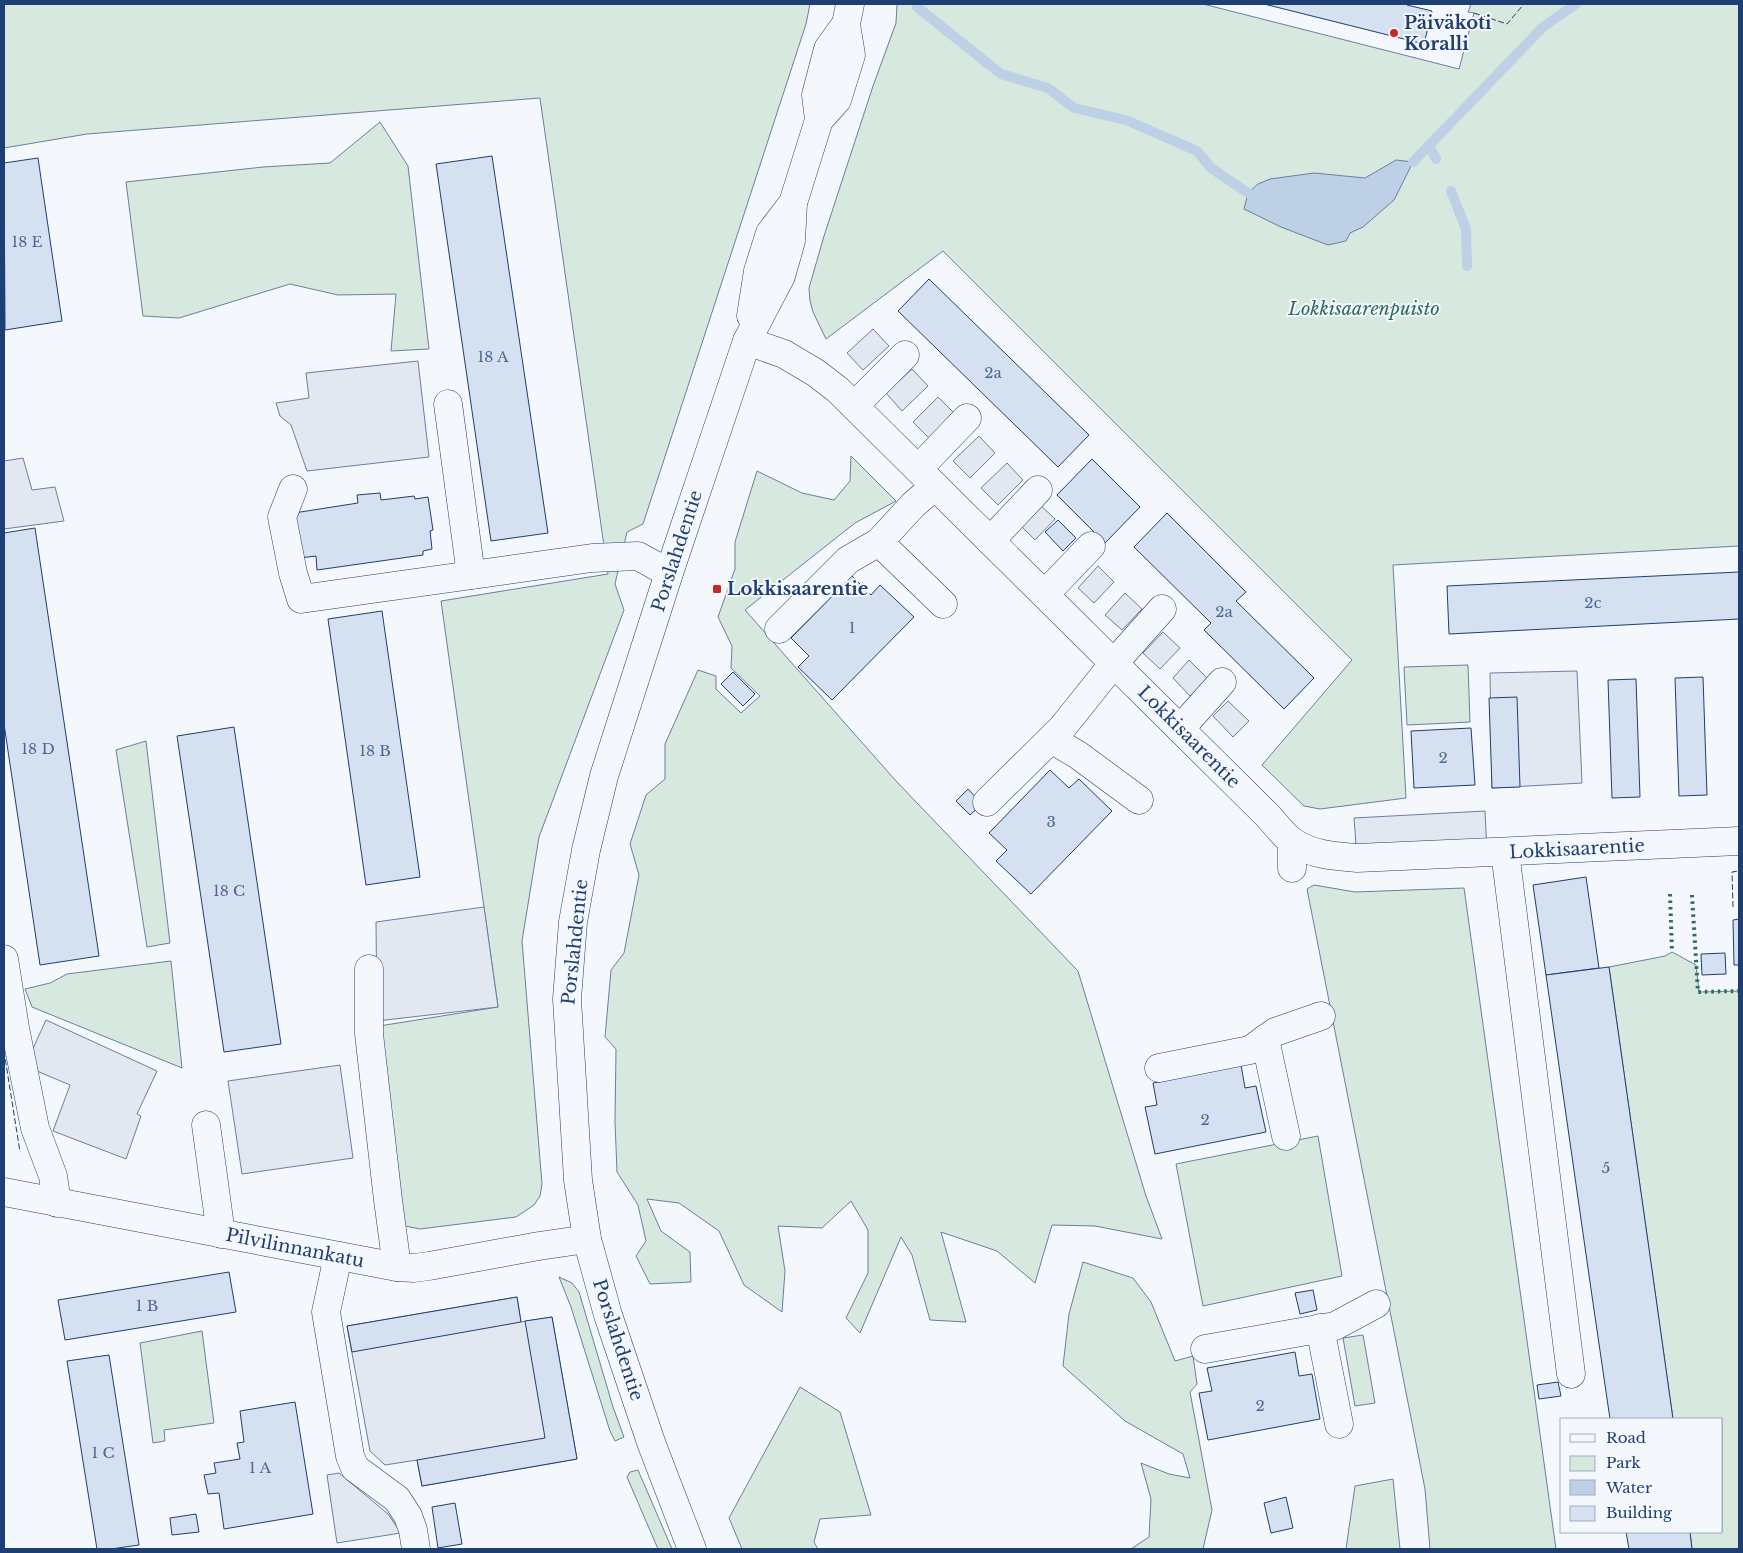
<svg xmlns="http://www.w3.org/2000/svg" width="1743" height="1553" font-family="'Libre Baskerville',serif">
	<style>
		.green { fill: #d7e8df; stroke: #687fa3 }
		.parking { fill: #e3e8f0; stroke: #687fa3 }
		.water { fill: #bed0e5; stroke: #687fa3 }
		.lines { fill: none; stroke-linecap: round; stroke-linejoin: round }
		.stream { stroke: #bed0e5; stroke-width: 10 }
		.building { fill: #d5e0f0; stroke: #1d3f73 }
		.minor-casing { stroke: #1d3f73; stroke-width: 29 }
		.minor { stroke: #f4f7fb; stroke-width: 28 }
		.hedge { stroke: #2c6c60; stroke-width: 4; stroke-dasharray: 2.5 4; stroke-linecap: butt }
		.fence { stroke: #1d3f73; stroke-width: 1; stroke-dasharray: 6 2.5; stroke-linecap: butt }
		.poi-dot { fill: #c62828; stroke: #f4f7fb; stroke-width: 2 }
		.labels { text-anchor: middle; stroke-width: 4; stroke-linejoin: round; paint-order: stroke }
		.number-label { font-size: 15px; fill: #4b6792 }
		.poi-label { font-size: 18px; font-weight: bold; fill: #1d3f73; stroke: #f4f7fb; text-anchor: start }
		.park-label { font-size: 18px; font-style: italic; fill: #2c6c60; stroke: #f4f7fb }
		.street-label { font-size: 18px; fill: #1d3f73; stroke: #f4f7fb }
	</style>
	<rect width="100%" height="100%" fill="#f4f7fb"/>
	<g class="green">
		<path d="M4,4H810L806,24L643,524L627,532L615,584L624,610L539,837L522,941L542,1184L540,1196L534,1205L516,1217L420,1229L400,1225L373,1027L498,1007L441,601L608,574L540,98L87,134L4,148Z"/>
		<path d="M897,4H1203L1459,69L1474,13L1468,12L1471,4H1739V546L1393,565L1406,798L1320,809L1304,806L1262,765L1352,660L943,251L826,339L813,312L810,301L809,288L824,236L873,86L896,23Z"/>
		<path d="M380,122L408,166L429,349L391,351L396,294L338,295L290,284L179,318L143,316L126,182L263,167L330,163Z"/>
		<path d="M851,456L896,501L855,523L745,610L896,781L1078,971L1146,1196L1162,1239L1095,1226L1052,1225L1035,1283L997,1251L941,1232L966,1322L930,1320L912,1255L901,1237L860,1333L846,1318L868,1273V1230L851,1201L822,1228L778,1226L785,1271L782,1312L744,1285L719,1231L679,1203L647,1199L661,1231L690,1252L691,1282L650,1284L636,1256L646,1241L638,1205L617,1172L615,1122L616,1049L605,1037L611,970L624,953L639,875L630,844L646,795L665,779V744L698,670L716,676V689L741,713L760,696L731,668L732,646L718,617L735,569V542L757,471L802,493L834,500L850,481Z"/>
		<path d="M1468,665L1470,722L1407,725L1404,667Z"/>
		<path d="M146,741L170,943L147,947L116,750Z"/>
		<path d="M1314,885L1355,892L1464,888L1556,1549H1430L1425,1489L1307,889Z"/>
		<path d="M1672,952L1696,965L1699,992L1739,991V1549H1692L1690,1532H1722V1419H1673L1609,967L1665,956Z"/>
		<path d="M171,961L182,1068L32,1007L25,989L50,983L67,974Z"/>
		<path d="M1318,1136L1342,1276L1203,1306L1176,1164Z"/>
		<path d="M1083,1262L1133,1278L1151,1302L1175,1361L1193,1356L1197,1384L1190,1392L1212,1510L1203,1549H1131L1149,1537L1151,1499L1141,1463L1169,1474L1190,1478L1183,1454L1125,1421L1063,1366L1069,1314Z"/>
		<path d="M559,1277L572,1283L579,1292L613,1407L624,1437L615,1441L610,1431L571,1307Z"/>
		<path d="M202,1331L214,1423L164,1430L165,1441L153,1443L140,1343Z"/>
		<path d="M1363,1335L1375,1403L1355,1406L1343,1338Z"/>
		<path d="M800,1387L840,1412L871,1515L820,1519L814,1542L818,1549H742L729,1518Z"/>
		<path d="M638,1470L672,1549H658L627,1477L630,1472Z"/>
		<path d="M1393,1479L1400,1549H1346L1355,1486Z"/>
	</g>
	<g class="parking">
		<path d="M873,329L889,346L863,370L847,353Z"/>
		<path d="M418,361L429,457L307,471L291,425L280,416L276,403L309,398L306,373Z"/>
		<path d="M912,369L928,386L902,411L886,393Z"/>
		<path d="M938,397L955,414L930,439L913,422Z"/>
		<path d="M979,436L995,453L970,478L953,461Z"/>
		<path d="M23,458L32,490L55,487L64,521L4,529V461Z"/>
		<path d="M1007,463L1023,480L998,505L981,488Z"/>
		<path d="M1038,503L1055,519L1035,540L1019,524Z"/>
		<path d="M1098,566L1114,582L1094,603L1078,588Z"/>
		<path d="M1125,593L1142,609L1122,630L1105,615Z"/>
		<path d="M1163,632L1180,648L1160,669L1143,653Z"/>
		<path d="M1189,660L1208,679L1190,696L1173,678Z"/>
		<path d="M1577,671L1582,783L1492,788L1490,673Z"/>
		<path d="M1228,701L1249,721L1233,737L1213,716Z"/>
		<path d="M1485,811L1487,853L1357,858L1354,818Z"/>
		<path d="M484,907L498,1007L377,1021L376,922Z"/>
		<path d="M46,1020L157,1071L137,1114L141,1116L126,1159L53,1131L70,1085L25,1066Z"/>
		<path d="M340,1065L353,1158L242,1174L228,1081Z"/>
		<path d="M517,1297L521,1322L552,1317L577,1459L422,1486L417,1460L385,1465L370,1451L347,1326Z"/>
		<path d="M339,1473L388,1514L401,1533L337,1543L327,1475Z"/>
	</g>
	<path class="water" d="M1396,160L1413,162L1394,200L1363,227L1350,233L1346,241L1328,245L1281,227L1244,209L1248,193L1258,184L1270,179L1314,173L1365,178Z"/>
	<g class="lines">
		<g class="stream">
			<path d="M917,7L1001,74L1048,88L1074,108L1126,120L1197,151L1211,168L1248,193"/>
			<path d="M1429,145L1436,159"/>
			<path d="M1413,162L1543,27L1576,4"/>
			<path d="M1451,191L1466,229L1467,266"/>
		</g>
	</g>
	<g class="building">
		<path d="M1264,4H1407V5L1432,11L1424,44Z"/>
		<path d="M492,156L548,533L491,541L436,164Z"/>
		<path d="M38,158L62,321L5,330L4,163Z"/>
		<path d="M929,279L1089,435L1058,467L898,311Z"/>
		<path d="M1092,459L1140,507L1105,543L1057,495Z"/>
		<path d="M380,493L381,500L414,496L415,499L428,497L433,530L430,531L432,549L423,551V555L317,570L316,556L300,558L294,513L358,503L357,495Z"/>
		<path d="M1167,513L1246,592L1236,601L1314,678L1284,709L1204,630L1211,623L1134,547Z"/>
		<path d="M1058,520L1076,538L1063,551L1045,532Z"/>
		<path d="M35,528L99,956L40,965L4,724V533Z"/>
		<path d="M1739,572V619L1449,634L1447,586Z"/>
		<path d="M852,576L871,595L880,585L914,617L832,700L798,667L809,656L791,638Z"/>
		<path d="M382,611L420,877L366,885L328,619Z"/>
		<path d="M733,672L755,694L743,706L721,684Z"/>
		<path d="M1703,677L1707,795L1679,796L1675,678Z"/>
		<path d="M1636,679L1640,797L1612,798L1608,680Z"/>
		<path d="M1517,697L1520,787L1492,788L1489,698Z"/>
		<path d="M234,727L281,1044L224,1052L177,736Z"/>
		<path d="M1471,728L1475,785L1414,788L1411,731Z"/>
		<path d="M1050,770L1069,788L1079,779L1112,811L1031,894L996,861L1007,850L989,833Z"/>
		<path d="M968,789L982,804L970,815L956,801Z"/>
		<path d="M1586,877L1599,968L1546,975L1533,885Z"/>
		<path d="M1739,919V965H1734L1733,920Z"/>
		<path d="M1725,953L1726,974L1702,975L1701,954Z"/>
		<path d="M1609,967L1655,1291L1673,1419H1610L1592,1296L1546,975Z"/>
		<path d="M1241,1065L1245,1088L1256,1086L1266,1132L1155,1154L1145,1107L1157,1105L1153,1083Z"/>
		<path d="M229,1272L236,1312L65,1340L58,1300Z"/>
		<path d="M1313,1290L1317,1310L1300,1314L1295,1293Z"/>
		<path d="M517,1297L521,1322L352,1352L347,1326Z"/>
		<path d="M552,1317L577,1459L422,1486L417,1460L545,1438L525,1321Z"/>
		<path d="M1295,1352L1299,1376L1312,1374L1320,1419L1208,1440L1199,1393L1212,1391L1207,1368Z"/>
		<path d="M109,1355L139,1545L111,1549H97L67,1361Z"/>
		<path d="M1558,1382L1561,1396L1539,1399L1537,1385Z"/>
		<path d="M295,1402L313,1514L224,1529L219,1493L208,1494L204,1475L216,1473L214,1463L240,1459L237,1443L244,1442L240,1411Z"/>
		<path d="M1286,1497L1293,1528L1271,1533L1264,1503Z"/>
		<path d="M455,1503L462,1544L438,1548L432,1507Z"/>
		<path d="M196,1514L199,1532L172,1535L170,1518Z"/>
		<path d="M1626,1532H1690L1692,1549H1629Z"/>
	</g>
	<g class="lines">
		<g class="minor-casing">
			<g id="minor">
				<path d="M819,120L816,95L828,49L846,24L850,4"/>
				<path d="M751,316L758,271L770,233L793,203"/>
				<path d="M747,341L784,354L816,373L838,390L1269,817C1276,825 1284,836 1293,842C1312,855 1334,856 1357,858L1739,841"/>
				<path d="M448,404L471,575"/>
				<path d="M854,406L905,355"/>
				<path d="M918,469L967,418"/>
				<path d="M293,489L282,517L293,573L301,599L592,558L638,556L669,573"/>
				<path d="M990,541L1038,490"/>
				<path d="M879,542L943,604"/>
				<path d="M1045,594L1091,546"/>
				<path d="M779,629L848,560L879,542L913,505L935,486"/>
				<path d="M1180,729L1222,682"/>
				<path d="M1051,739L1078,755L1139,800"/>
				<path d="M987,802L1062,728L1114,663L1162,609"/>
				<path d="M1292,842V868"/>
				<path d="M1505,852L1571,1374"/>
				<path d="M4,959L15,1028L35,1128L53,1176L57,1203"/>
				<path d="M369,969V1034L388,1200L397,1267"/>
				<path d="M1265,1039L1286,1136"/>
				<path d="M1159,1068L1250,1050L1275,1032L1321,1016"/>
				<path d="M206,1125L221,1234"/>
				<path d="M4,1192L397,1267L414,1268L429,1266L539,1246L587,1239"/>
				<path d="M338,1256L326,1312L350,1456L355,1468L397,1499L408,1516L413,1530L416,1549"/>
				<path d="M1320,1328L1339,1424"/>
				<path d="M1205,1349L1335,1326L1376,1304"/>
				<path d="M692,1549L652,1445L608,1315L587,1239L578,1180L567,999L573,922L586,850L604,776L669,573L747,341L781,276L791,241L793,203L819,120L837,100L851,55L846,24"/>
			</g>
		</g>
		<use href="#minor" class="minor"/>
		<g class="hedge">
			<path d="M1670,894L1672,952"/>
			<path d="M1692,895L1698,992L1739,991"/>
		</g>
		<g class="fence">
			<path d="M1474,13L1507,24L1524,4"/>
			<path d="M1733,907L1732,872L1739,871"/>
			<path d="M4,1051L20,1152"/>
		</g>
	</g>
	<g class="poi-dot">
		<circle cx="1394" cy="33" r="5"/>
		<rect x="712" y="584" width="10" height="10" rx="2.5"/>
	</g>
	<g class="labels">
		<g class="number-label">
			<text x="27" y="247">18 E</text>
			<text x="493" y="362">18 A</text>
			<text x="993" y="378">2a</text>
			<text x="1593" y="608">2c</text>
			<text x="1224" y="617">2a</text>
			<text x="852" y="633">1</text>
			<text x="38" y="754">18 D</text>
			<text x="375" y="756">18 B</text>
			<text x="1443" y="763">2</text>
			<text x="1051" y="827">3</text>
			<text x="229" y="896">18 C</text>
			<text x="1205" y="1125">2</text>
			<text x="1606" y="1173">5</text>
			<text x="147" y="1311">1 B</text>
			<text x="1260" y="1411">2</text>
			<text x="103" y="1458">1 C</text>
			<text x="260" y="1473">1 A</text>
		</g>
		<g class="poi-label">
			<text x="1404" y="29">Päiväkoti<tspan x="1404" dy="21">Koralli</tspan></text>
			<text x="727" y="595">Lokkisaarentie</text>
		</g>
		<g class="park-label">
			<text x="1364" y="315">Lokkisaarenpuisto</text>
		</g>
		<g class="street-label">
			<text transform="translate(677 551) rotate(-72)" y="6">Porslahdentie</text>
			<text transform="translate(1189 737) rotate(45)" y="6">Lokkisaarentie</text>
			<text transform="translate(1577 849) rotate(-3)" y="6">Lokkisaarentie</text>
			<text transform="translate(575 942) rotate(-84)" y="6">Porslahdentie</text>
			<text transform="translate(295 1248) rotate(11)" y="6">Pilvilinnankatu</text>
			<text transform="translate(618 1340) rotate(72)" y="6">Porslahdentie</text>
		</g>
	</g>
	<rect width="1743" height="1553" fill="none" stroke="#1d3f73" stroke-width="10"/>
	<rect x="1560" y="1418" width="162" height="115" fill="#f4f7fb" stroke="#9eadc5"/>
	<rect x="1570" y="1434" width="25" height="8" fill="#f4f7fb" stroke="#9eadc5"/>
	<text x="1606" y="1443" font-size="15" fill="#1d3f73">Road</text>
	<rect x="1570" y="1456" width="25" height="15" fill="#d7e8df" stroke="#9eadc5"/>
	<text x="1606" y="1468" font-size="15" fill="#1d3f73">Park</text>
	<rect x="1570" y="1480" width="25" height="15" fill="#bed0e5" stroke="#9eadc5"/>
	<text x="1606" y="1493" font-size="15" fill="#1d3f73">Water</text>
	<rect x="1570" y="1506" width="25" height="15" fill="#d5e0f0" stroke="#9eadc5"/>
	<text x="1606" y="1518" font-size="15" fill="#1d3f73">Building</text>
</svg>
